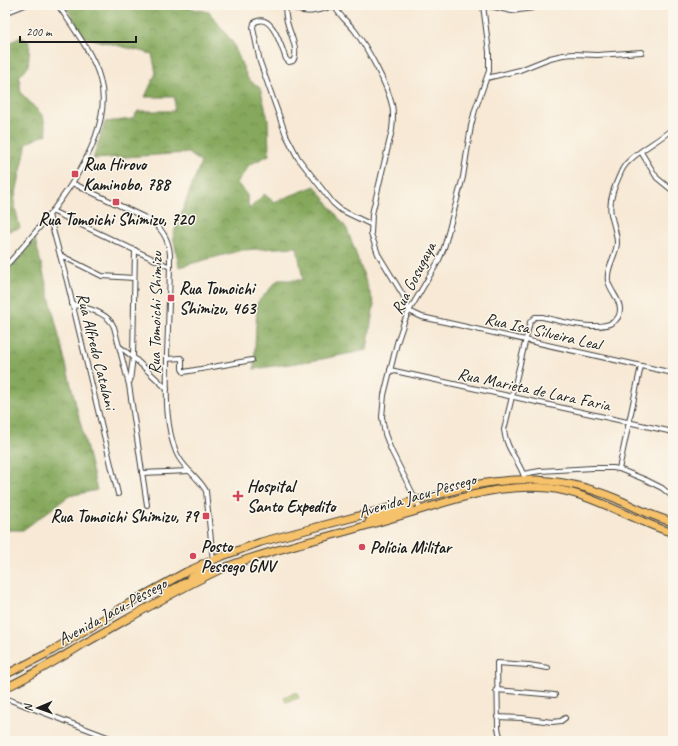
<svg xmlns="http://www.w3.org/2000/svg" width="678" height="746" font-family="Caveat,sans-serif">
	<style>
		.forest { fill: url(#forest-crowns); stroke: #50623c }
		.garden { fill: url(#garden-furrows); stroke: #626f42 }
		.lines { fill: none; stroke-linecap: round; stroke-linejoin: round }
		.minor-casing { stroke: #3d3b38; stroke-width: 6 }
		.trunk-casing { stroke: #3d3b38; stroke-width: 9 }
		.minor { stroke: #fff; stroke-width: 4 }
		.trunk { stroke: #f5c16b; stroke-width: 7 }
		.poi-dot { fill: #d1495b; stroke: #fbf7ec; stroke-width: 1.5 }
		.labels { text-anchor: middle; stroke-width: 3; stroke-linejoin: round; paint-order: stroke }
		.poi-label { font-size: 17px; font-weight: bold; fill: #1c1c1c; stroke: #fbf7ec; text-anchor: start }
		.street-label { font-size: 17px; fill: #1c1c1c; stroke: #fbf7ec }
	</style>
	<defs>
		<pattern id="forest-crowns" width="20" height="18" patternUnits="userSpaceOnUse"><rect width="20" height="18" fill="#85a85c"/><path d="M2 6a3 3 0 1 1 6 0M12 15a3 3 0 1 1 6 0" fill="none" stroke="#6c884b"/></pattern>
		<pattern id="garden-furrows" width="10" height="10" patternUnits="userSpaceOnUse"><rect width="10" height="10" fill="#a7c268"/><path d="M-1 1l2-2M0 10L10 0M9 11l2-2" fill="none" stroke="#8fa65a"/></pattern>
	</defs>
	<rect width="100%" height="100%" fill="#fbf7ec"/>
	<filter id="ink" filterUnits="userSpaceOnUse"><feTurbulence type="fractalNoise" baseFrequency=".025" numOctaves="2"/><feDisplacementMap in="SourceGraphic" scale="8" xChannelSelector="R" yChannelSelector="G"/><feConvolveMatrix kernelMatrix="1 2 1 2 8 2 1 2 1" color-interpolation-filters="sRGB"/></filter>
	<filter id="wash" filterUnits="userSpaceOnUse"><feTurbulence type="fractalNoise" baseFrequency=".012" numOctaves="4" result="noise"/><feDisplacementMap in="SourceGraphic" scale="16" xChannelSelector="R" yChannelSelector="G"/><feGaussianBlur stdDeviation="0.9" result="paint"/><feColorMatrix in="noise" values="0 0 0 0 0 0 0 0 0 0 0 0 0 0 0 0 0 1.4 0 .05"/><feComposite in="paint" operator="in"/></filter>
	<g filter="url(#wash)">
		<rect width="100%" height="100%" fill="#f7e9d5"/>
		<g class="forest">
			<path d="M65,5H184L185,7L209,12L233,43L248,79L260,88L268,119L269,155L249,165L237,183L247,195L249,209L264,194L274,202L315,186L347,229L374,304L367,350L317,360L254,369L257,303L278,280H303L297,247L242,250L179,267L173,235L201,162L188,153L93,159L105,122L132,119L138,111H174L175,97H145L156,73L152,54L84,37Z"/>
			<path d="M21,37L30,43L28,67L19,76L21,93L43,116L47,134L27,143L14,202L20,228L5,232V45Z"/>
			<path d="M35,239L97,490L69,496L23,530H5V482L7,479L5,473V445L6,442L5,441V273Z"/>
		</g>
		<path class="garden" d="M297,692L299,698L286,702L284,697Z"/>
	</g>
	<g filter="url(#ink)">
		<g class="lines">
			<g class="minor-casing">
				<g id="minor">
					<path d="M286,5C282,25 302,47 293,61L289,62L286,59C282,49 272,10 254,23L253,28L260,62L286,135L298,158L333,203L341,210L370,224"/>
					<path d="M288,5C307,16 314,11 334,6"/>
					<path d="M334,5C338,15 348,22 355,31C368,49 387,84 392,105C394,113 393,121 392,130L372,214L371,234L378,254L403,295L409,311L422,317L673,373"/>
					<path d="M485,5L512,11L533,8"/>
					<path d="M5,13L25,5"/>
					<path d="M487,78L520,70L550,58L563,55L574,54L597,55L642,52"/>
					<path d="M641,152L657,178L673,191"/>
					<path d="M72,183L148,219C161,227 169,239 170,255C170,288 168,322 167,356C167,388 164,421 176,452C182,468 198,476 206,491L213,560"/>
					<path d="M52,211L170,267"/>
					<path d="M49,215L67,281L118,494"/>
					<path d="M60,255L102,276L134,278"/>
					<path d="M5,267C44,224 118,141 100,79C94,55 72,26 58,5"/>
					<path d="M72,304C87,309 107,311 114,327L129,385L147,505"/>
					<path d="M120,347L133,357L167,389"/>
					<path d="M167,359L181,358L182,359V369L184,372L252,360"/>
					<path d="M390,370L673,432"/>
					<path d="M130,381L133,357L135,250"/>
					<path d="M619,469L641,366"/>
					<path d="M142,473L189,471"/>
					<path d="M523,474L540,471L593,468H613L619,469L646,480L662,488L673,497"/>
					<path d="M525,479C520,462 506,449 504,430L530,322L535,317H542C558,320 620,340 620,309C620,299 610,291 608,281C606,267 616,257 617,243C617,233 613,224 611,214C608,200 616,183 622,170C629,155 660,141 673,128"/>
					<path d="M421,510L391,450L385,434L382,417L384,395L397,343L404,322L409,311L439,260L444,248L463,177L471,126L475,110L489,71V52L483,5"/>
					<path d="M496,690L555,695"/>
					<path d="M5,698L118,741"/>
					<path d="M497,717L522,718L552,722L561,721L565,718"/>
					<path d="M501,741L498,728L497,663L529,665L548,668"/>
				</g>
			</g>
			<g class="trunk-casing">
				<g id="trunk">
					<path d="M369,522L371,519L409,508L416,500"/>
					<path d="M190,578L205,570L206,567L202,564"/>
					<path d="M164,594L194,578"/>
					<path d="M5,675L48,653L128,604L186,572L220,557L261,542L474,485C523,475 571,479 617,499C635,507 653,517 673,522"/>
					<path d="M5,688C33,675 60,658 87,642C130,618 172,592 217,571C243,559 271,552 299,544C334,535 369,525 403,515C451,501 497,483 548,488C592,493 631,520 673,533"/>
				</g>
			</g>
			<use href="#minor" class="minor"/>
			<use href="#trunk" class="trunk"/>
		</g>
	</g>
	<g class="poi-dot">
		<rect x="71" y="170" width="8" height="8" rx="2"/>
		<rect x="112" y="198" width="8" height="8" rx="2"/>
		<rect x="167" y="294" width="8" height="8" rx="2"/>
		<path d="M236 490h4v4h4v4h-4v4h-4v-4h-4v-4h4z"/>
		<rect x="202" y="512" width="8" height="8" rx="2"/>
		<circle cx="362" cy="547" r="4"/>
		<circle cx="193" cy="556" r="4"/>
	</g>
	<g class="labels">
		<g class="poi-label">
			<text x="83" y="170">Rua Hirovo<tspan x="83" dy="20">Kaminobo, 788</tspan></text>
			<text x="116" y="225" text-anchor="middle">Rua Tomoichi Shimizu, 720</text>
			<text x="179" y="294">Rua Tomoichi<tspan x="179" dy="20">Shimizu, 463</tspan></text>
			<text x="247" y="492">Hospital<tspan x="247" dy="20">Santo Expedito</tspan></text>
			<text x="198" y="522" text-anchor="end">Rua Tomoichi Shimizu, 79</text>
			<text x="201" y="552">Posto<tspan x="201" dy="20">Pessego GNV</tspan></text>
			<text x="370" y="553">Polícia Militar</text>
		</g>
		<g class="street-label">
			<text transform="translate(413 278) rotate(-63)" y="6">Rua Gosugaya</text>
			<text transform="translate(155 313) rotate(-89)" y="6">Rua Tomoichi Shimizu</text>
			<text transform="translate(543 331) rotate(13)" y="6">Rua Isa Silveira Leal</text>
			<text transform="translate(97 351) rotate(76)" y="6">Rua Alfredo Catalani</text>
			<text transform="translate(534 389) rotate(12)" y="6">Rua Marieta de Lara Faria</text>
			<text transform="translate(417 495) rotate(-16)" y="6">Avenida Jacu-Pêssego</text>
			<text transform="translate(112 611) rotate(-29)" y="6">Avenida Jacu-Pêssego</text>
		</g>
	</g>
	<rect width="678" height="746" fill="none" stroke="#fbf7ec" stroke-width="20"/>
	<g transform="translate(38 708) rotate(268)" stroke="#fbf7ec" stroke-width="3" paint-order="stroke">
	<path d="M0-3L7 15L0 10L-7 15Z" fill="#1c1c1c"/>
	<text y="-6" font-size="11" font-weight="bold" text-anchor="middle" fill="#1c1c1c">N</text>
	</g>
	<path d="M20 36v6h116v-6" fill="none" stroke="#1c1c1c" stroke-width="2"/>
	<text x="26" y="36" font-size="12" fill="#1c1c1c" stroke="#fbf7ec" stroke-width="3" paint-order="stroke">200 m</text>
</svg>
